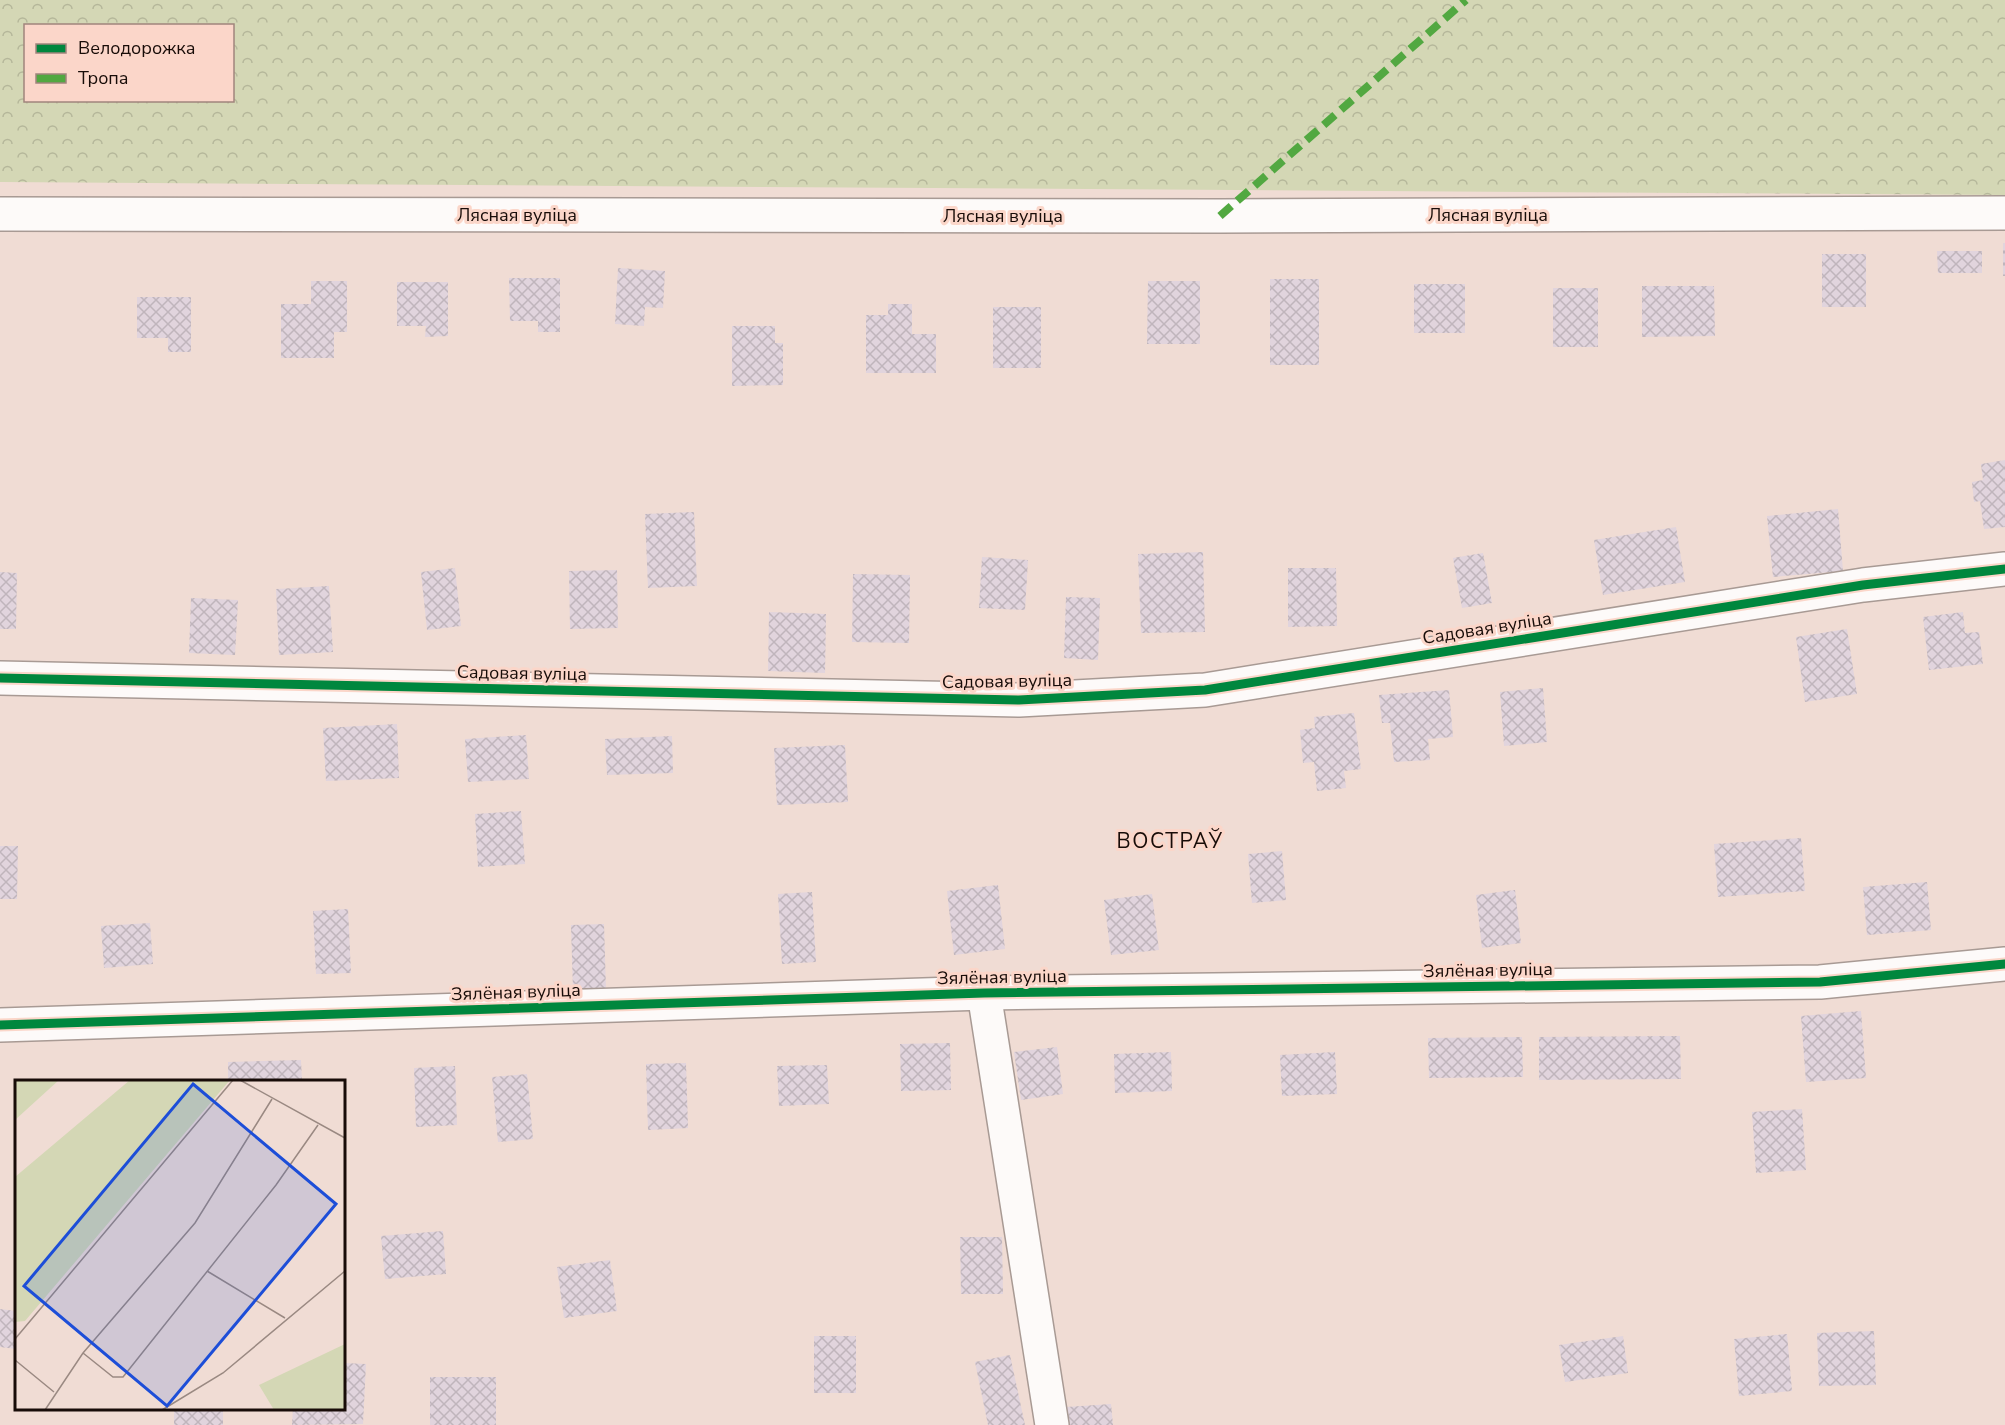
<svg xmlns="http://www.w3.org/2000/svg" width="2005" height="1425" font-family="'Nunito Sans',sans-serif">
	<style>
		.forest { fill: url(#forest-crowns); fill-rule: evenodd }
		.building { fill: url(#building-cross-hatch) }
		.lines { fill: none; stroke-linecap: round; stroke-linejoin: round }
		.street-casing { stroke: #a89a94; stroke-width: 36 }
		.street { stroke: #fdfaf9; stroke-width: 33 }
		.quiet { stroke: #52a841; stroke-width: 8; stroke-dasharray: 15 8; stroke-linecap: butt }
		.cycleway-casing { stroke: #fbd6c9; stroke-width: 13 }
		.cycleway { stroke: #00873e; stroke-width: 9 }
		.labels { text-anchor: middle; stroke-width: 6; stroke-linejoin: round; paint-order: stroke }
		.street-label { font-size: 18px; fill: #180c08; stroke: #fbd6c9 }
		.quarter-label { font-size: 21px; letter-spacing: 1.5px; fill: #180c08; stroke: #fbd6c9 }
		.inset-road { fill: none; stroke: #9a8982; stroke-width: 1.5 }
		.view { fill: #1d4ed8; fill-opacity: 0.15; stroke: #1d4ed8; stroke-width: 3 }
		.inset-edge { fill: none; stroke: #180c08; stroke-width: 3 }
	</style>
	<defs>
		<pattern id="forest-crowns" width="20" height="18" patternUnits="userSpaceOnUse" patternTransform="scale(1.5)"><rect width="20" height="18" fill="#d4d7b5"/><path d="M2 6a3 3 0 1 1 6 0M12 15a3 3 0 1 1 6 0" fill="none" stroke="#b5b79a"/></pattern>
		<pattern id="building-cross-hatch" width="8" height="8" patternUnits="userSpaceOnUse" patternTransform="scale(1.5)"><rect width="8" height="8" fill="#e1d4dd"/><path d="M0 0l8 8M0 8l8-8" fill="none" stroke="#c0b5bc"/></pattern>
	</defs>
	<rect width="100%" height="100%" fill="#f0dcd4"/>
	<path class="forest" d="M0,0H2005V195L0,182ZM26,26H232V100H26Z"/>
	<g class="building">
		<rect x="2003" y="243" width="2" height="33"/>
		<path d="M1937,251H1982V273H1938Z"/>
		<rect x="1822" y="254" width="44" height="53"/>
		<path d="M618,268L665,271L663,308L645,307L644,326L615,324Z"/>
		<path d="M509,278H560V332H538V321H510Z"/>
		<rect x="1270" y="279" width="49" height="86"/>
		<path d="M311,281H347V332H334V358H281V304H311Z"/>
		<path d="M1148,281H1200V344H1147Z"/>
		<path d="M397,282H448V336L425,337L426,326H397Z"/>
		<rect x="1414" y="284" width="51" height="49"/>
		<path d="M1642,286H1714L1715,336L1642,337Z"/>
		<rect x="1553" y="288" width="45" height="59"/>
		<path d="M137,297H191V352H168V338H137Z"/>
		<path d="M888,304H912V334H936V373H866V315H888Z"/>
		<rect x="993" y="307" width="48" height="61"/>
		<path d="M732,326H775V343H783V385L732,386Z"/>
		<path d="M2005,460V527L1984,529L1980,501L1974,502L1972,482L1983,480L1981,464Z"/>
		<path d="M1838,509L1843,571L1773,577L1767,516Z"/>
		<path d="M694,512L697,586L648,588L645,514Z"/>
		<path d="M1676,527L1685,582L1603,595L1594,540Z"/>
		<path d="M1203,552L1205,632L1141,633L1138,554Z"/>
		<path d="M1483,553L1492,603L1462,608L1453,558Z"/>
		<path d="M982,557L1028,560L1025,610L979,608Z"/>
		<path d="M455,568L461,626L427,630L421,572Z"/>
		<path d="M1288,568H1336L1337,626L1288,627Z"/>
		<path d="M617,570L618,628L570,629L569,571Z"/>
		<path d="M0,572L17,573L16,629H0Z"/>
		<path d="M853,574L910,575L909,643L852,642Z"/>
		<path d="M329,586L333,652L279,655L276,589Z"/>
		<path d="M1066,597L1100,598L1098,660L1064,658Z"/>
		<path d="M191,598L238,600L235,655L189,653Z"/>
		<path d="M769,612L826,614L825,673L768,671Z"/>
		<path d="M1963,612L1965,633L1979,632L1983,664L1929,670L1923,617Z"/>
		<path d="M1847,629L1857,694L1805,702L1796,637Z"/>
		<path d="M1543,688L1547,742L1504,746L1500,692Z"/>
		<path d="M1449,690L1453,737L1428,739L1430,760L1394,762L1390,723H1382L1379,695Z"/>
		<path d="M1354,713L1361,769L1344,771L1346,788L1317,791L1314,762L1303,763L1300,730L1315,728L1314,717Z"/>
		<path d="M397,724L399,778L326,781L323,728Z"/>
		<path d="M526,735L529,779L468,782L465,739Z"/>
		<path d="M672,736L673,773L607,775L605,739Z"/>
		<path d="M845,745L848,802L777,805L774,748Z"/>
		<path d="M521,811L525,864L478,867L475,814Z"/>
		<path d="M1801,838L1805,891L1718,897L1714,844Z"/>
		<path d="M0,846H18L17,899H0Z"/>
		<path d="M1282,851L1286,900L1252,903L1248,854Z"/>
		<path d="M1927,882L1931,930L1867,935L1863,887Z"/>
		<path d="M998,885L1005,949L954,955L947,891Z"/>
		<path d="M1515,890L1521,943L1482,948L1476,895Z"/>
		<path d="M812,892L816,962L782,964L778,894Z"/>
		<path d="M1152,894L1159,950L1111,955L1104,900Z"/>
		<path d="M348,909L351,973L316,974L313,911Z"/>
		<path d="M150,923L153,964L104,968L101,926Z"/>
		<path d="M604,924L606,990L573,991L571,925Z"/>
		<path d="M1861,1011L1866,1078L1806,1082L1801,1016Z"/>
		<path d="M1680,1036L1681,1079L1539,1080V1037Z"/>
		<path d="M1522,1037L1523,1077L1429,1078L1428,1038Z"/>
		<path d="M950,1043L951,1090L901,1091L900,1044Z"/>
		<path d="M1057,1047L1063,1094L1021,1100L1014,1052Z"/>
		<path d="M1171,1052L1172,1091L1115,1093L1114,1054Z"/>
		<path d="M1335,1052L1337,1094L1282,1096L1280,1055Z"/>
		<path d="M301,1060L302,1082H228V1062Z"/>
		<path d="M686,1063L688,1128L648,1130L646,1064Z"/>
		<path d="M827,1065L829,1104L779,1106L777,1066Z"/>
		<path d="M455,1066L457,1125L416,1127L414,1068Z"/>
		<path d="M527,1074L533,1139L498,1142L492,1077Z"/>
		<path d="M1802,1109L1806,1170L1756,1173L1752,1112Z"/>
		<path d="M443,1231L446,1274L385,1279L381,1236Z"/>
		<path d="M960,1237H1002L1003,1294H961Z"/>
		<path d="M610,1260L617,1311L564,1318L557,1267Z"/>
		<path d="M0,1309L16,1311V1349L0,1347Z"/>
		<path d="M1874,1331L1876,1385L1819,1386L1817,1333Z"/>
		<path d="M1787,1334L1792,1391L1739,1396L1734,1339Z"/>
		<rect x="814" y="1336" width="42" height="57"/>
		<path d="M1623,1336L1628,1373L1565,1382L1559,1345Z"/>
		<path d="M1010,1355L1025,1425H988L975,1362Z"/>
		<path d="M344,1363L366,1364L363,1424L292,1425L293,1408H344Z"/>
		<rect x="430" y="1377" width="66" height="48"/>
		<path d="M1111,1404L1113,1425H1068L1066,1407Z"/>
		<rect x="174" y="1408" width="49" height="17"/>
	</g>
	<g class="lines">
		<g class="street-casing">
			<g id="street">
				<path d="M0,214L1220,216L2005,213"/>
				<path d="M0,678L1019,700L1205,690L1863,585L2005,569"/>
				<path d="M984,993L1052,1425"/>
				<path d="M0,1025L984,993L1820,982L2005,964"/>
			</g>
		</g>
		<use href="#street" class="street"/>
		<path class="quiet" d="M1220,216L1466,0"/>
		<g class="cycleway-casing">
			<g id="cycleway">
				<path d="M0,678L1019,700L1205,690L1863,585L2005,569"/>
				<path d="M0,1025L984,993L1820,982L2005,964"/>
			</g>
		</g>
		<use href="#cycleway" class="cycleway"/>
	</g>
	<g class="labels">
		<g class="street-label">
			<text x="517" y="221">Лясная вуліца</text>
			<text x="1488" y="221">Лясная вуліца</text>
			<text x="1003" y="222">Лясная вуліца</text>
			<text transform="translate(1487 628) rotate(-9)" y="6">Садовая вуліца</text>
			<text transform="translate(522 673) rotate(1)" y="6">Садовая вуліца</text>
			<text transform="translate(1007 681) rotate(-1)" y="6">Садовая вуліца</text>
			<text transform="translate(1488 970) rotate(-1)" y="6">Зялёная вуліца</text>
			<text transform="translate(1002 977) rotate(-1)" y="6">Зялёная вуліца</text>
			<text transform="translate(516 992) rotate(-2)" y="6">Зялёная вуліца</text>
		</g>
		<g class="quarter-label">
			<text x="1170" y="848">ВОСТРАЎ</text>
		</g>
	</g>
	<g transform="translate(15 1080)">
		<rect width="330" height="330" fill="#f0dcd4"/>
		<path d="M0,0H44L0,40ZM115,0H215L10,241L0,242V97ZM330,264V330H259L244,305Z" fill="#d4d7b5"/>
		<path class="inset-road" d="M225,0L330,58M192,191L270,238M0,259L218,0M68,273L98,297H108L261,105L303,45M0,280L39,312M30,330L68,273L180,143L257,19M147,330L208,293L330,191"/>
		<path class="view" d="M178,4L321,124L152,326L9,206Z"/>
		<rect width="330" height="330" class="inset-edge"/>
	</g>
	<rect x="24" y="24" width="210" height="78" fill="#fbd6c9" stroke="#a0857c" stroke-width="1.5"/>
	<rect x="36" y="44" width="30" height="9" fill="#00873e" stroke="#a0857c" stroke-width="1.5"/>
	<text x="78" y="54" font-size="18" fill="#180c08">Велодорожка</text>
	<rect x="36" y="74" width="30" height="9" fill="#52a841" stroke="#a0857c" stroke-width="1.5"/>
	<text x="78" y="84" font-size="18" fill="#180c08">Тропа</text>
</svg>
